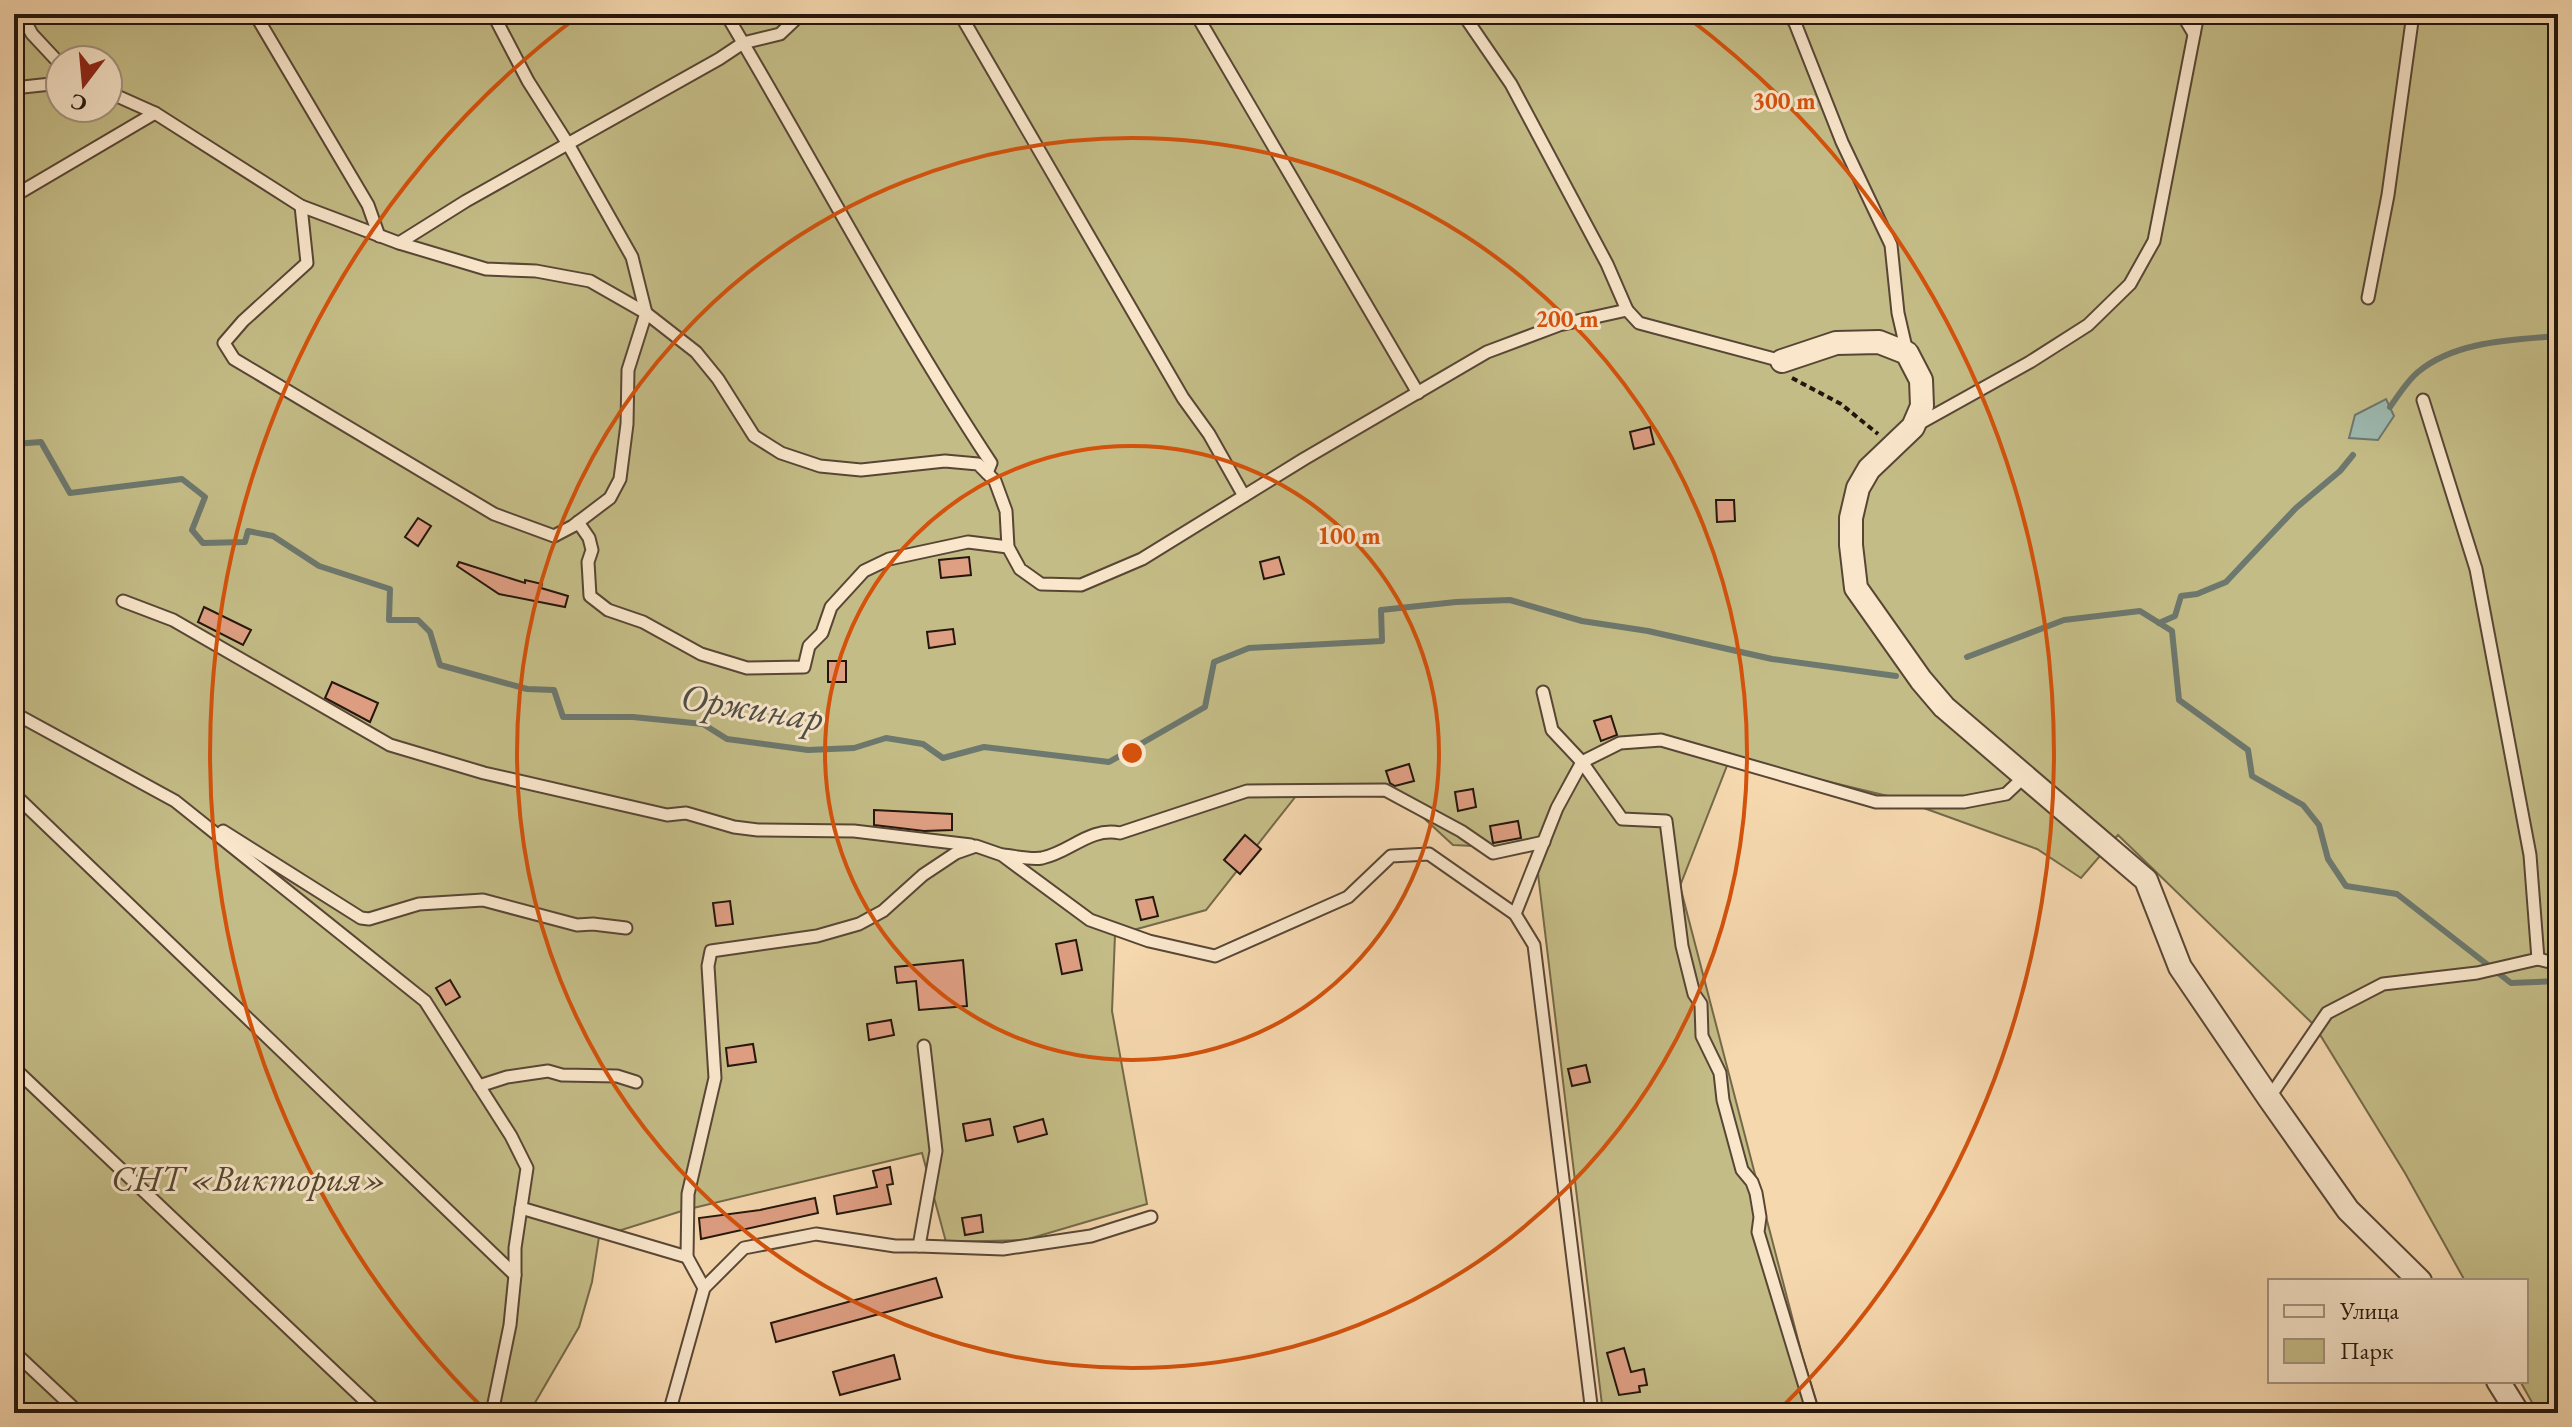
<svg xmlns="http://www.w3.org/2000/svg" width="2572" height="1427" font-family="'EB Garamond',serif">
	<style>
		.green { fill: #c4bc86; stroke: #746949; stroke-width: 2; fill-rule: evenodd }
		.water { fill: #9db9b0; stroke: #6d786e; stroke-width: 2 }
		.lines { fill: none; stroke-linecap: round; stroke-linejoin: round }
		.stream { stroke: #6d786e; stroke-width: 6 }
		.building { fill: #df9f83; stroke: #24160c; stroke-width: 2 }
		.service-casing { stroke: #584635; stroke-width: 15 }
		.minor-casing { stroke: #584635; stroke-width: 26 }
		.path { stroke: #24160c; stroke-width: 4; stroke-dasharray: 6 4; stroke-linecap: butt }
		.service { stroke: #f9e6cb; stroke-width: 11 }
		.minor { stroke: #f9e6cb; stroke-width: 22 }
		.ring { fill: none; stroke: #d4520c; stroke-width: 4 }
		.labels { text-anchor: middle; stroke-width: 6; stroke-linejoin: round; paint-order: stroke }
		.park-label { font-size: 36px; font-style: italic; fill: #544831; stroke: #f9e6cb }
		.water-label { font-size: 38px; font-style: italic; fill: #4e4f45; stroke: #f9e6cb }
		.centre { fill: #d4520c; stroke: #f9e6cb; stroke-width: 4 }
		.ring-label { font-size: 24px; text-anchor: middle; font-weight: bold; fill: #d4520c; stroke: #f9e6cb; stroke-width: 6; stroke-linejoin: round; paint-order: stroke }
	</style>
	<rect width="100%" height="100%" fill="#f6d8af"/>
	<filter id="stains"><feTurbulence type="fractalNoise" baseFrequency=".0025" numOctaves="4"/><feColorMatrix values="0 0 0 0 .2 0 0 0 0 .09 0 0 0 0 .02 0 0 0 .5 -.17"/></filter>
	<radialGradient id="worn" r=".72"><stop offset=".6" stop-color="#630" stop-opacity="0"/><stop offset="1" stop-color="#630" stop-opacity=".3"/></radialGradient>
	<path class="green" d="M14,14H2558V1413H2538L2520,1381H2526V1281H2465L2405,1173L2314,1025L2118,835L2081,878L2037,849L1896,798L1730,758L1680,886L1802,1355L1820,1413H1603L1535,849L1453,845L1402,798L1300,791L1206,910L1115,935L1112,1011L1147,1204L1025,1240L946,1242L922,1153L685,1210L599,1237L592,1282L579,1327L529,1413H14ZM60,60H108V108H60Z"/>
	<path class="water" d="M2386,399L2394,416L2378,440L2349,438L2355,415Z"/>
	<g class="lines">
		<g class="stream">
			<path d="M2390,407C2398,396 2407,381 2418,372C2455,341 2512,340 2558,336"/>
			<path d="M14,444L41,442L70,493L182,479L205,497L192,530L203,543L245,542L248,531L273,536L319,566L390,589L389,620H418L430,632L440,665L527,689L554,690L563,717H633L703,724L727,739L808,750L854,748L886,738L923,744L943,758L984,747L1109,762L1205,707L1214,662L1249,648L1382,641L1381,610L1456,602L1510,600L1582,621L1648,631L1772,659L1896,676"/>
			<path d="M2159,623L2175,616L2181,596L2197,594L2226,582L2296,508L2340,471L2353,455"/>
			<path d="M1967,657L2064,620L2140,611L2172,631L2179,700L2248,750L2252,776L2303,805L2319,825L2328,859L2346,886L2397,894L2511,983L2558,981"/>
		</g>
	</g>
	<g class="building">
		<path d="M1650,427L1654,444L1634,449L1630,432Z"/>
		<path d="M1716,500H1734L1735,521L1717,522Z"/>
		<path d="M418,518L431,526L418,546L405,537Z"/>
		<path d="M969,557L971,575L941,578L939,560Z"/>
		<path d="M1279,557L1284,574L1264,579L1260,562Z"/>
		<path d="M459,562L525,583V580L542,584L541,588L568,596L565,607L499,594L457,566Z"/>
		<path d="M204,607L251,630L243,645L198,622Z"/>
		<path d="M953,629L955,644L929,648L927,632Z"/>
		<rect x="828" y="661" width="18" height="21"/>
		<path d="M332,682L378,703L370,722L325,698Z"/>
		<path d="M1611,716L1617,735L1601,741L1594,721Z"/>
		<path d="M1409,764L1414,781L1395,786L1390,783L1386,771Z"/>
		<path d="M1473,789L1476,807L1458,811L1455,792Z"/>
		<path d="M874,810L952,814V830L924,831L874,825Z"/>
		<path d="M1518,821L1521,838L1493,843L1490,826Z"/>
		<path d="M1245,835L1261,849L1240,874L1224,860Z"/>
		<path d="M1153,897L1158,916L1141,920L1136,900Z"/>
		<path d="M730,901L733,924L716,926L713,903Z"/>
		<path d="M1076,940L1082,970L1062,974L1056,944Z"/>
		<path d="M963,960L967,1006L919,1010L916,981L897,983L895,967Z"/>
		<path d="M450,980L460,997L446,1005L436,988Z"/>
		<path d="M891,1020L894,1035L869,1040L867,1024Z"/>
		<path d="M753,1044L756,1062L728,1066L726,1048Z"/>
		<path d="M1586,1065L1590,1082L1572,1086L1568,1069Z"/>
		<path d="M990,1119L993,1135L966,1141L963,1124Z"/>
		<path d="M1043,1119L1047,1134L1018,1142L1014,1127Z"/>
		<path d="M890,1167L893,1184L887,1185L891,1204L837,1214L834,1196L877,1187L873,1171Z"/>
		<path d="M815,1198L818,1213L701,1239L699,1218L760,1210Z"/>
		<path d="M981,1215L983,1232L965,1235L962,1218Z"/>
		<path d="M936,1278L942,1297L776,1342L771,1323Z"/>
		<path d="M1624,1348L1631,1372L1644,1369L1647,1385L1639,1386L1640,1392L1619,1395L1607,1353Z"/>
		<path d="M894,1355L900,1379L840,1395L833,1372Z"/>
	</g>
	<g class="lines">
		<g class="service-casing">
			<g id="service">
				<path d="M21,14L32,34L60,64"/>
				<path d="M255,14L368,205L379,236"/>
				<path d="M726,14C815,163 895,318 991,463L987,473"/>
				<path d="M960,14L1183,398L1209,434L1244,496"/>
				<path d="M1196,14L1418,393"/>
				<path d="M1463,14L1511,84L1607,264L1627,310"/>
				<path d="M1789,14L1795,23L1842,142L1891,245L1898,313L1907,352"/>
				<path d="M2182,14L2194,34"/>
				<path d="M14,88L60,83"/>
				<path d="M108,92L155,113L301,206L399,243L486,269L536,271L590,281L646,313L696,352L718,379L754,436L781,453L820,466L861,470L945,461L978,464L995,481L1006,511L1008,547L1020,569L1041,584L1081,585L1142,559L1304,459L1487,352L1559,325L1627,310L1639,323L1782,361"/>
				<path d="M14,196L155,113"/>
				<path d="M301,206L307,263L243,321L224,343L234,359L494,514L554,536L573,526L610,498L620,479L627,424L628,370L646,313L632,257L568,144L528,81L493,14"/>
				<path d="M399,243L466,201L719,59L743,43L780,34L801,14"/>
				<path d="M2368,298L2388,195L2413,14"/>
				<path d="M2423,400L2476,569L2530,855L2538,959"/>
				<path d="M1915,426L2030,362L2088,325L2130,284L2154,241L2198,14"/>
				<path d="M578,522L589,538L592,550L588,562L590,596L608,610L643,622L701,654L747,668L804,667L809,646L822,633L831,607L864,571L889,559L968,542L1008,547"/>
				<path d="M123,601L173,620L390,745L484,773L667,815L686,813L734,827L758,830L854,831L971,845"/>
				<path d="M1543,692L1552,730L1582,762L1622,819L1666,821L1682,946L1694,994L1701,1004L1702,1036L1720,1073L1723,1100L1742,1170L1752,1182L1756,1193L1760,1217L1758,1232L1813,1413"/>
				<path d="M14,713L175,801L425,1001L511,1136L527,1168L521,1208L687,1257"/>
				<path d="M14,794L515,1275L510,1325L492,1413"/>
				<path d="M223,831L361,918L369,919L419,904L483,900L577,925L593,924L626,928"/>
				<path d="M1003,855C1015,856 1030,860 1042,858C1071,852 1089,827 1120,833L1247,791L1385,790L1461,831L1493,853L1544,842"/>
				<path d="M1515,914L1557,808L1582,762L1620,743L1661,740L1876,802H1964L2006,794L2024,777"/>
				<path d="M14,1068L378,1413"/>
				<path d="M479,1086L507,1077L548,1071L562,1075L617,1076L636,1082"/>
				<path d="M2269,1098L2327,1013L2383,984L2477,973L2538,959L2558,964"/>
				<path d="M919,1246L1003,1249L1091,1236L1151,1217"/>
				<path d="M515,1275V1248L521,1208"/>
				<path d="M704,1288L687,1257L688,1194L715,1078L708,966L711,951L817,936L859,924L883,911L923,875L956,853L976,846L1002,855L1090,920L1149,941L1215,956L1348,897L1391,856L1429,854L1515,914L1534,945L1592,1413"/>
				<path d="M14,1352L79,1413"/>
				<path d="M669,1413L704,1288L744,1248L816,1234L895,1246H919L936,1151L924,1046"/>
			</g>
		</g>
		<g class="minor-casing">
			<g id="minor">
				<path d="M1782,361L1836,343L1879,342L1907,353L1921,380L1922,406L1913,427L1869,469L1858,488L1851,518V545L1856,588L1921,680L1944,707L2146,880L2180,967L2269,1098L2348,1210L2420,1281"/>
				<path d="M2498,1381L2518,1413"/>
			</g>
		</g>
		<path class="path" d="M1792,378L1841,404L1878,434"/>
		<use href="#service" class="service"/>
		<use href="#minor" class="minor"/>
	</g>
	<g class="ring">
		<circle cx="1132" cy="753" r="307"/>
		<circle cx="1132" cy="753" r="615"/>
		<path d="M486 1411A922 922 0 0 1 577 17M1687 17A922 922 0 0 1 1778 1411"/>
	</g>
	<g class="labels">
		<g class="park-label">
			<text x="249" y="1191">СНТ «Виктория»</text>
		</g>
		<g class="water-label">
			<text transform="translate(752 707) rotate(9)" y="13">Оржинар</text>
		</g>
	</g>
	<circle cx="1132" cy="753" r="12" class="centre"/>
	<g class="ring-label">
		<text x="1784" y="109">300 m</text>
		<text x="1567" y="327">200 m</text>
		<text x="1349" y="544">100 m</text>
	</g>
	<rect width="2572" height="1427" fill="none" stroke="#f6d8af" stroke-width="48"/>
	<rect x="16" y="16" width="2540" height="1395" fill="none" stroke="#24160c" stroke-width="4"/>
	<rect x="24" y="24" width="2524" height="1379" fill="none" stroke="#24160c" stroke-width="2"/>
	<rect x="2268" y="1279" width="260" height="104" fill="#f9e6cb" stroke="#a4937f" stroke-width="2"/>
	<rect x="2284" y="1305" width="40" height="12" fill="#f9e6cb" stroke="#a4937f" stroke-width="2"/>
	<text x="2340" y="1319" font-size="24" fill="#24160c">Улица</text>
	<rect x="2284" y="1339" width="40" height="24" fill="#c4bc86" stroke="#a4937f" stroke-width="2"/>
	<text x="2340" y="1359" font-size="24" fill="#24160c">Парк</text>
	<g transform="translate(84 84) rotate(196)"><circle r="38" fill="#f9e6cb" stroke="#a4937f" stroke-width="2"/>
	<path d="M0-6L14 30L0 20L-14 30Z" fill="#8f2418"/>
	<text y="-12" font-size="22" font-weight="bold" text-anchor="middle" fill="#24160c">С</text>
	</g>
	<rect width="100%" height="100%" filter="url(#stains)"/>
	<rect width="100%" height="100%" fill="url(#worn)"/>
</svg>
